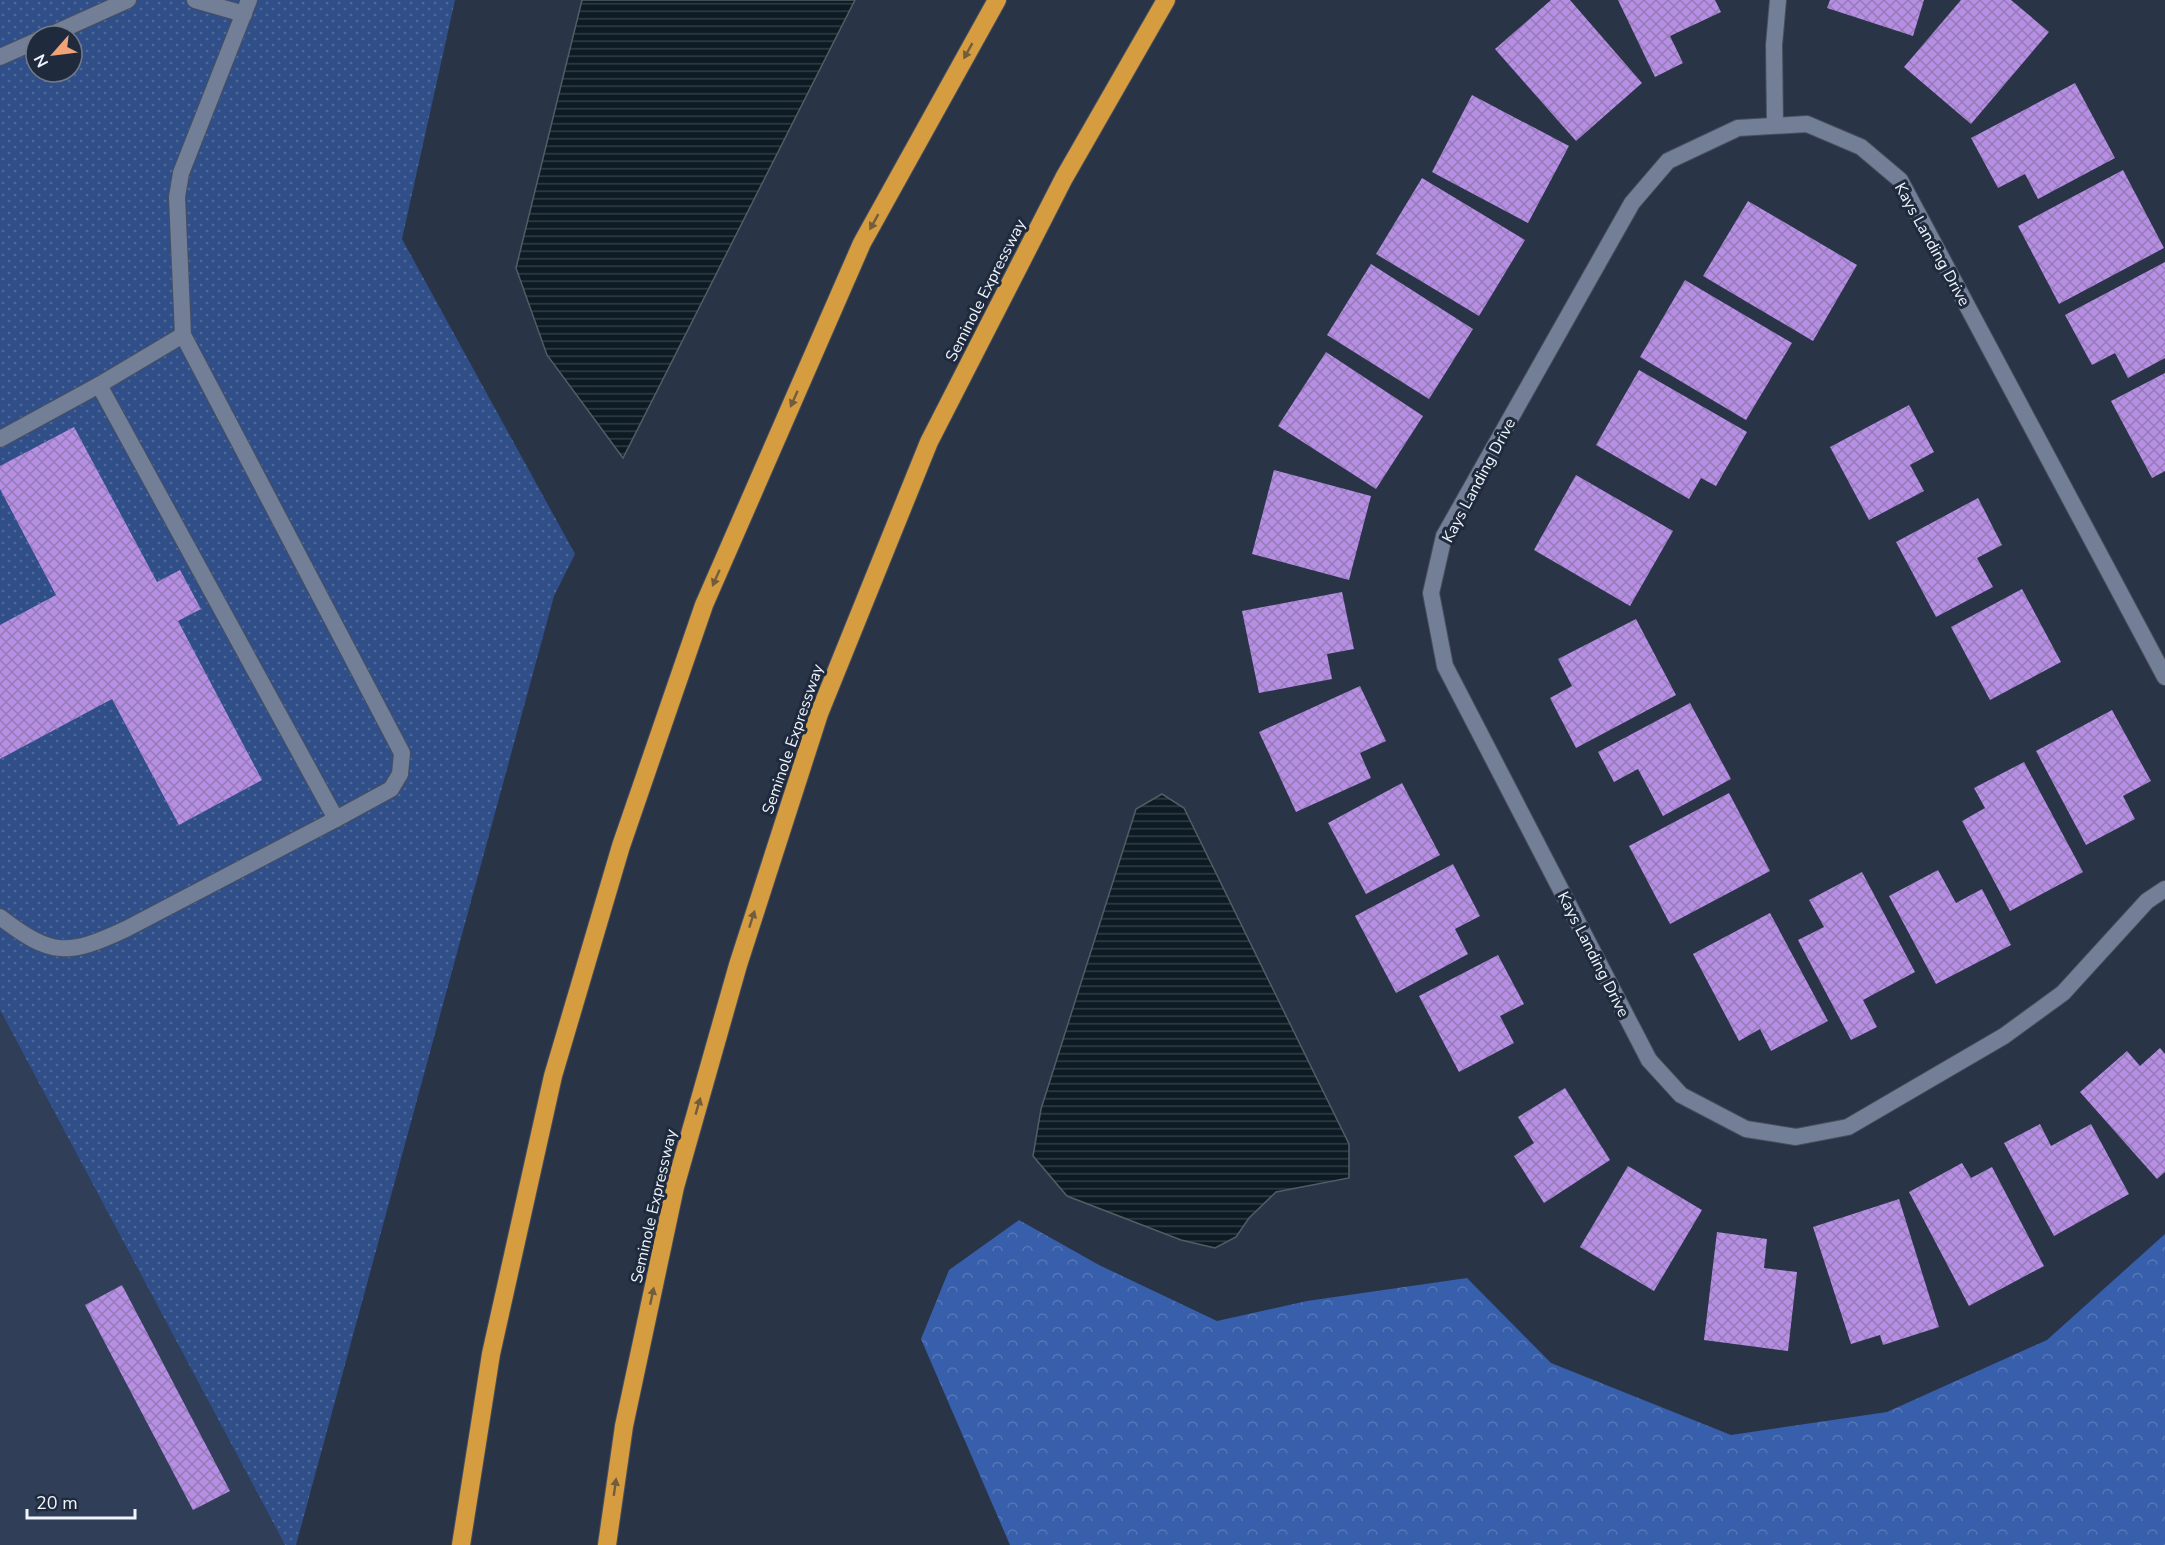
<svg xmlns="http://www.w3.org/2000/svg" width="2165" height="1545" font-family="'Nunito Sans',sans-serif">
	<style>
		.built { fill: #303e57 }
		.grass { fill: url(#grass-dots); fill-rule: evenodd }
		.forest { fill: url(#forest-crowns) }
		.water { fill: url(#water-rules); stroke: #515d65; stroke-width: 1.5 }
		.building { fill: url(#building-cross-hatch) }
		.lines { fill: none; stroke-linecap: round; stroke-linejoin: round }
		.service-casing { stroke: #474f5f; stroke-width: 18 }
		.minor-casing { stroke: #474f5f; stroke-width: 18 }
		.motorway-casing { stroke: #474f5f; stroke-width: 20 }
		.service { stroke: #727f96; stroke-width: 16 }
		.minor { stroke: #727f96; stroke-width: 16 }
		.motorway { stroke: #d69c40; stroke-width: 18 }
		.oneway { fill: #715d3e }
		.labels { text-anchor: middle; stroke-width: 6; stroke-linejoin: round; paint-order: stroke }
		.street-label { font-size: 16px; fill: #f0f5fd; stroke: #1f2a3d }
	</style>
	<defs>
		<pattern id="grass-dots" width="8" height="8" patternUnits="userSpaceOnUse" patternTransform="scale(1.5)"><rect width="8" height="8" fill="#304e87"/><path d="M2 2h.1M6 6h.1" fill="none" stroke="#4e6899" stroke-width="1.8" stroke-linecap="round"/></pattern>
		<pattern id="forest-crowns" width="20" height="18" patternUnits="userSpaceOnUse" patternTransform="scale(1.5)"><rect width="20" height="18" fill="#385fab"/><path d="M2 6a3 3 0 1 1 6 0M12 15a3 3 0 1 1 6 0" fill="none" stroke="#5577b7"/></pattern>
		<pattern id="water-rules" width="6" height="5" patternUnits="userSpaceOnUse" patternTransform="scale(1.5)"><rect width="6" height="5" fill="#0d1c24"/><path d="M0 2.5h6" fill="none" stroke="#313e45"/></pattern>
		<pattern id="building-cross-hatch" width="8" height="8" patternUnits="userSpaceOnUse" patternTransform="scale(1.5)"><rect width="8" height="8" fill="#b68ee4"/><path d="M0 0l8 8M0 8l8-8" fill="none" stroke="#957ab6"/></pattern>
	</defs>
	<rect width="100%" height="100%" fill="#293447"/>
	<path class="built" d="M0,1010L285,1545H0Z"/>
	<path class="grass" d="M0,0H455L402,239L575,554L554,596L296,1545H285L0,1010ZM36,36H72V72H36Z"/>
	<path class="forest" d="M1019,1220L1099,1265L1217,1321L1307,1301L1467,1278L1551,1363L1731,1435L1887,1412L2047,1340L2165,1234V1545H1010L921,1339L949,1270Z"/>
	<g class="water">
		<path d="M582,0H855L623,458L547,355L516,268Z"/>
		<path d="M1162,794L1184,808L1349,1144V1178L1276,1192L1249,1218L1236,1237L1215,1248L1181,1240L1067,1196L1033,1156L1041,1109L1136,809Z"/>
	</g>
	<g class="building">
		<path d="M1551,0H1570L1642,83L1576,141L1495,49Z"/>
		<path d="M1618,0H1715L1721,12L1670,36L1683,63L1655,77Z"/>
		<path d="M1830,0H1924L1913,36L1827,8Z"/>
		<path d="M1961,0H2011L2049,32L1971,124L1904,67Z"/>
		<path d="M2075,83L2115,158L2038,199L2025,174L1998,188L1971,138Z"/>
		<path d="M1472,95L1569,146L1528,223L1432,172Z"/>
		<path d="M2123,170L2164,248L2059,304L2018,226Z"/>
		<path d="M1422,178L1525,240L1479,316L1376,254Z"/>
		<path d="M1748,201L1857,265L1813,341L1703,276Z"/>
		<path d="M2165,262V358L2128,378L2115,353L2092,365L2065,315Z"/>
		<path d="M1371,264L1473,329L1429,399L1327,335Z"/>
		<path d="M1685,280L1792,343L1746,420L1640,357Z"/>
		<path d="M1326,352L1423,416L1376,489L1278,426Z"/>
		<path d="M1639,370L1747,432L1716,486L1701,478L1689,499L1596,445Z"/>
		<path d="M2165,373V471L2152,478L2111,401Z"/>
		<path d="M1909,405L1934,452L1910,465L1924,491L1869,520L1830,447Z"/>
		<path d="M74,427L157,582L180,570L201,609L178,621L262,780L179,825L112,699L0,759V625L56,595L0,489V466Z"/>
		<path d="M1274,470L1371,496L1349,580L1252,554Z"/>
		<path d="M1576,475L1673,531L1630,606L1534,550Z"/>
		<path d="M1978,498L2002,545L1977,558L1993,587L1936,617L1896,542Z"/>
		<path d="M2022,589L2061,662L1990,700L1951,627Z"/>
		<path d="M1342,592L1354,649L1327,654L1332,679L1259,693L1242,611Z"/>
		<path d="M1636,619L1676,695L1576,748L1550,698L1572,686L1558,659Z"/>
		<path d="M1360,686L1386,741L1360,753L1371,778L1296,812L1259,732Z"/>
		<path d="M1690,703L1731,779L1663,816L1638,769L1614,782L1598,752Z"/>
		<path d="M2112,710L2151,781L2123,796L2135,819L2086,845L2036,751Z"/>
		<path d="M2024,762L2083,872L2010,911L1962,821L1985,808L1974,788Z"/>
		<path d="M1402,783L1440,855L1366,894L1328,823Z"/>
		<path d="M1729,793L1770,871L1670,924L1629,846Z"/>
		<path d="M1453,864L1480,916L1455,929L1468,954L1396,993L1355,916Z"/>
		<path d="M1938,870L1956,903L1982,889L2011,945L1936,984L1889,896Z"/>
		<path d="M1862,872L1915,972L1863,1000L1877,1027L1851,1040L1798,940L1824,927L1809,900Z"/>
		<path d="M1770,913L1828,1021L1771,1051L1760,1029L1739,1041L1693,954Z"/>
		<path d="M1498,955L1524,1004L1500,1016L1514,1043L1459,1072L1419,996Z"/>
		<path d="M2160,1048L2165,1054V1172L2157,1179L2080,1092L2127,1051L2140,1066Z"/>
		<path d="M1565,1088L1610,1160L1544,1203L1514,1156L1534,1143L1518,1117Z"/>
		<path d="M2040,1124L2051,1146L2091,1124L2129,1194L2054,1236L2004,1143Z"/>
		<path d="M1962,1163L1971,1178L1992,1167L2044,1266L1969,1306L1909,1192Z"/>
		<path d="M1628,1166L1702,1210L1654,1291L1580,1247Z"/>
		<path d="M1899,1199L1939,1327L1883,1345L1880,1335L1851,1344L1813,1227Z"/>
		<path d="M1717,1232L1767,1239L1764,1268L1797,1272L1788,1351L1704,1340Z"/>
		<path d="M122,1285L230,1491L193,1510L85,1305Z"/>
	</g>
	<g class="lines">
		<g class="service-casing">
			<g id="service">
				<path d="M195,0L244,14"/>
				<path d="M48,36L128,0"/>
				<path d="M0,57L36,41"/>
				<path d="M1775,125L1774,45L1778,0"/>
				<path d="M183,335L99,385L336,819L391,789L400,774L402,753L183,335L177,197L181,173L249,0"/>
				<path d="M0,439L99,385"/>
				<path d="M0,917C52,957 68,956 126,929L336,819"/>
			</g>
		</g>
		<g class="minor-casing">
			<path id="minor" d="M2165,677L1900,180L1861,147L1807,124L1738,128L1668,161L1632,203L1444,536L1431,593L1445,666L1649,1060L1681,1095L1746,1129L1796,1137L1848,1127L2004,1036L2063,993L2147,901L2165,889"/>
		</g>
		<g class="motorway-casing">
			<g id="motorway">
				<path d="M461,1545L491,1354L553,1076L621,846L704,605L862,243L997,0"/>
				<path d="M607,1545L624,1426L675,1187L738,965L819,714L929,442L1064,178L1166,0"/>
			</g>
		</g>
		<use href="#service" class="service"/>
		<use href="#minor" class="minor"/>
		<use href="#motorway" class="motorway"/>
	</g>
	<defs><path id="oneway-solid" d="M-6-.8H1V-3.2L6.5 0L1 3.2V.8H-6Z" transform="scale(1.5)"/></defs>
	<g class="oneway">
		<use href="#oneway-solid" transform="translate(968 51) rotate(119)"/>
		<use href="#oneway-solid" transform="translate(874 222) rotate(119)"/>
		<use href="#oneway-solid" transform="translate(794 399) rotate(114)"/>
		<use href="#oneway-solid" transform="translate(716 578) rotate(114)"/>
		<use href="#oneway-solid" transform="translate(752 919) rotate(-72)"/>
		<use href="#oneway-solid" transform="translate(698 1106) rotate(-74)"/>
		<use href="#oneway-solid" transform="translate(652 1296) rotate(-78)"/>
		<use href="#oneway-solid" transform="translate(615 1487) rotate(-82)"/>
	</g>
	<g class="labels">
		<g class="street-label">
			<text transform="translate(1933 244) rotate(61)" y="6">Kays Landing Drive</text>
			<text transform="translate(985 290) rotate(-63)" y="6">Seminole Expressway</text>
			<text transform="translate(1478 480) rotate(-62)" y="6">Kays Landing Drive</text>
			<text transform="translate(792 739) rotate(-71)" y="6">Seminole Expressway</text>
			<text transform="translate(1594 954) rotate(63)" y="6">Kays Landing Drive</text>
			<text transform="translate(653 1206) rotate(-77)" y="6">Seminole Expressway</text>
		</g>
	</g>
	<g transform="translate(54 54) rotate(242)"><circle r="28" fill="#1f2a3d" stroke="#737b8a" stroke-width="1.5"/>
	<path d="M0-4.5L10 22L0 15L-10 22Z" fill="#efa377"/>
	<text y="-9" font-size="16" font-weight="bold" text-anchor="middle" fill="#f0f5fd">N</text>
	</g>
	<path d="M27 1509v9h108v-9" fill="none" stroke="#f0f5fd" stroke-width="3"/>
	<text x="36" y="1509" font-size="18" fill="#f0f5fd" stroke="#1f2a3d" stroke-width="4.5" paint-order="stroke">20 m</text>
</svg>
